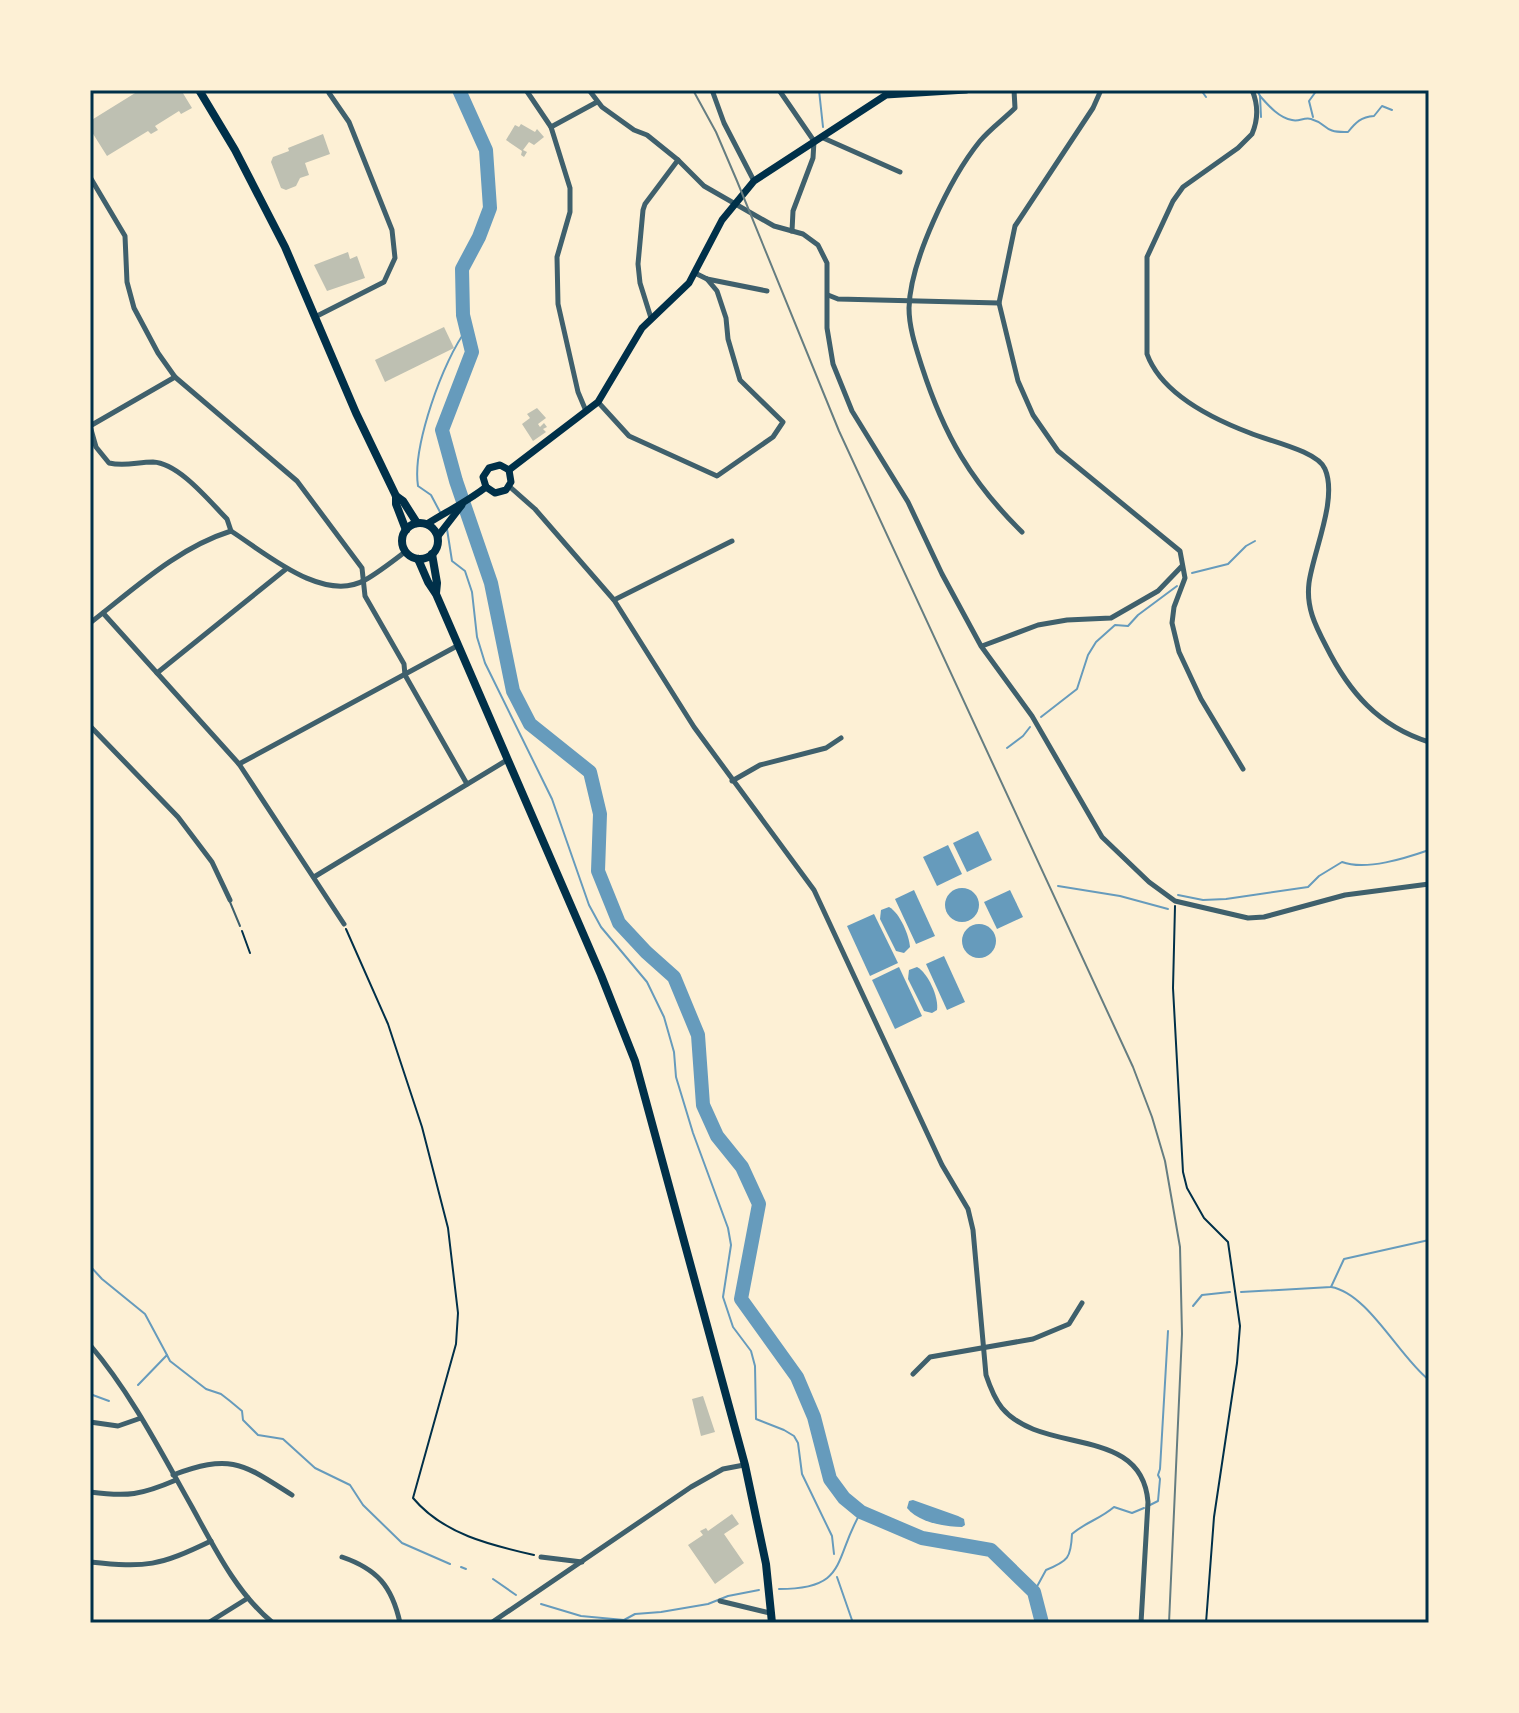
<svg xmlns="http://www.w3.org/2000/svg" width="1519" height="1713" font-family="'Public Sans',sans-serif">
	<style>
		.water { fill: #669bbc }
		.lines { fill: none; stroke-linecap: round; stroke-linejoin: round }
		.stream { stroke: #669bbc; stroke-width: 2 }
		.river { stroke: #669bbc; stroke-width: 14 }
		.building { fill: #bec0b2 }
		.path { stroke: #003049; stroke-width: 2 }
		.service { stroke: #3f606c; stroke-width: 2 }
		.minor { stroke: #3f606c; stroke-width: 5 }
		.secondary { stroke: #003049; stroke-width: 7 }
		.primary { stroke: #003049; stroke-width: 8 }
		.rail { stroke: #657d81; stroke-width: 2 }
		.neatline { fill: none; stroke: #003049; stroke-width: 3 }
	</style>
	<rect width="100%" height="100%" fill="#fdf0d5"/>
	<g class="water">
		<path d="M978,831L992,860L967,872L953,843Z"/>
		<path d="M948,845L962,874L937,886L923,857Z"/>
		<circle cx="962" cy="905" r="17"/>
		<path d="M914,890L935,936L916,944L895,899Z"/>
		<path d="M1010,890L1023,917L997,929L984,902Z"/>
		<path d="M889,907C900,913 909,935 910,947L904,953L896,951L880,919L881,910Z"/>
		<path d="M874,914L898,963L870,976L847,926Z"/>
		<circle cx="979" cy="941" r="17"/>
		<path d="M944,956L965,1002L947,1010L926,964Z"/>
		<path d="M899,967L922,1016L895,1029L872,980Z"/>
		<path d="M917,967C928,973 939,997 937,1010L932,1013L924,1011L908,979L909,970Z"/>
		<path d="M913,1500L958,1516L964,1519L965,1525L962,1527C945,1527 918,1522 907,1508L909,1501Z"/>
	</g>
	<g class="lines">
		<g class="stream">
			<path d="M819,90L823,127"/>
			<path d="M1201,90L1206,97"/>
			<path d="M1257,90L1260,96L1261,117"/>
			<path d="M1260,96C1268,105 1279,118 1292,120C1299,122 1304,117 1311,119C1329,124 1322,133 1348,132C1356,122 1361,117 1374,116L1382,106L1392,110"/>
			<path d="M1313,117L1309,101L1317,90"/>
			<path d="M440,512L431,495L418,486C412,447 443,360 467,329"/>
			<path d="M447,529L452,561L465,571L472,592L477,637L485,663L552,799L589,905L601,927L647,982L664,1017L674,1052L676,1077L693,1133L728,1228L731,1245L723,1297L733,1327L751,1351L755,1366L756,1419L784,1430L794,1436L798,1443L802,1474L832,1536L834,1554"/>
			<path d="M1192,573L1228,564L1246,546L1255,541"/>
			<path d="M1041,717L1077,689L1088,655L1096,642L1115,625L1128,626L1138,615L1177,586"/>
			<path d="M1007,748L1023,736L1030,727"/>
			<path d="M1058,886L1120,896L1168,909"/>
			<path d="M1178,895L1203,900L1226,899L1308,887L1319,876L1342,862C1366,871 1406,858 1429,850"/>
			<path d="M90,1266L102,1279L145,1314L167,1355"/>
			<path d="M1331,1287C1368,1293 1400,1358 1429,1380"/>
			<path d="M1241,1292L1331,1287L1344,1259L1429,1240"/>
			<path d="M1193,1306L1202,1295L1230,1292"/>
			<path d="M138,1385L167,1355L170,1361L206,1389L221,1394L230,1401L242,1411L243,1420L258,1435L283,1439L315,1468L350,1485L363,1505L402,1543L450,1564"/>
			<path d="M90,1394L109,1401"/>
			<path d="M1150,1505L1158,1501L1160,1479L1158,1475L1160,1469L1168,1331"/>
			<path d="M461,1567L466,1569"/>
			<path d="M837,1577L853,1623"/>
			<path d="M493,1579L516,1595"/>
			<path d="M779,1589C849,1589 833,1559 861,1512"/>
			<path d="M1034,1592L1046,1570C1068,1561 1071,1558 1072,1534C1086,1522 1100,1519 1114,1507L1132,1513L1144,1508"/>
			<path d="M541,1604L581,1616L624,1620L635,1614L661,1612L708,1604L728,1596L759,1590"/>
		</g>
		<path class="river" d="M459,90L486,150L490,208L479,237L462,269L463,315L472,352L442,430L456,481L491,583L513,691L530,724L590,772L600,814L598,871L619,923L646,952L674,977L698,1035L703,1105L717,1136L742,1167L759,1204L741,1299L797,1377L814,1417L830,1479L844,1498L861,1512L922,1538L991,1550L1034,1592L1042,1623"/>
	</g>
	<g class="building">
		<path d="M140,90H181L192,108L181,114L179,111L155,126L158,130L151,134L148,131L107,156L90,129V121Z"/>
		<path d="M521,124L535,132L537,129L544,137L534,145L529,142L523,150L527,152L524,157L521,155L522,151L506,140L515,125L519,127Z"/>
		<path d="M323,134L330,154L305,163L309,175L300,178L296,186L286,190L281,188L271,162L273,157L289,151L288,148Z"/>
		<path d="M348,252L350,259L357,256L365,278L327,291L314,265Z"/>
		<path d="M444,327L454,348L385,382L375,360Z"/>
		<path d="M537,408L546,418L538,424L540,427L544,423L547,427L543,429L546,432L533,441L522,424L530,418L527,414Z"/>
		<path d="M703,1396L715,1432L701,1436L692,1399Z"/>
		<path d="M732,1514L739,1524L724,1534L744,1563L715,1584L688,1545L703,1535L700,1531L706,1528L708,1531Z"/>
	</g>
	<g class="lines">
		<g class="path">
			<path d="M1175,906L1173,988L1183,1172L1187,1188L1204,1218L1228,1242L1240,1326L1237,1363L1214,1517L1206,1623"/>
			<path d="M346,929L388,1024L422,1127L448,1228L458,1313L456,1344L413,1498C443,1534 490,1545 534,1555"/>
			<path d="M242,931L250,953"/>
		</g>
		<path class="service" d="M230,902L240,926"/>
		<g class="minor">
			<path d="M526,90L551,127L570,188V212L557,257L558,304L578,392L586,411"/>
			<path d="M589,90L602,107L634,130L647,135L678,160L704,186L774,226L803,234L818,245L827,263V328L833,364L852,411L908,502L942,574L981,646L1032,716L1102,837L1149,882L1175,901L1248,918L1264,917L1345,895L1429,884"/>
			<path d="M712,90L724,123L754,181"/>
			<path d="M779,90L814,141L813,158L793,211L792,231"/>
			<path d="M1014,90L1015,108C1004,119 990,129 980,141C950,178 910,261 909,308C909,328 916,348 922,367C944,435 971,482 1022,532"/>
			<path d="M1101,90L1093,108L1015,226L999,303L1018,381L1033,415L1058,451L1180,551L1185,578L1174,607L1172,623L1179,652L1201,699L1243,769"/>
			<path d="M1252,90C1258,104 1258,120 1252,134L1238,148L1183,187L1173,201L1147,257V354C1162,395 1213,419 1250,433C1269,441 1318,451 1325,469C1338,499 1313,552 1309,583C1306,607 1315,625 1326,646C1349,692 1378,726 1429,742"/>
			<path d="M551,127L597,102"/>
			<path d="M821,137L900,172"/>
			<path d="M90,177L125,236L127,282L134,308L158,353L175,377L297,481L362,568L365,596L404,664L405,675L467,784"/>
			<path d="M695,273L707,279L767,291"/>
			<path d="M828,295L838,299L999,303"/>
			<path d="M315,317L384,282L395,258L392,230L349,122L329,93"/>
			<path d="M651,318L640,283L638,264L643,210L645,204L678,160"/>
			<path d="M598,402L629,436L717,476L773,437L783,422L740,380L728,339L726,318L717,291L707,279"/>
			<path d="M90,426L96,447L109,463C125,467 137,462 153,462C179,463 210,502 227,519L231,531"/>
			<path d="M90,426L175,377"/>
			<path d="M509,486L535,509L614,600L694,727L814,890L942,1165L968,1209L973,1230L986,1375C990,1387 994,1398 1002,1408C1042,1456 1142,1424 1148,1502L1141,1623"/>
			<path d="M231,531C264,552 323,604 365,580C379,572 393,561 406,551"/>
			<path d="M614,600L732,541"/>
			<path d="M103,613L239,764L344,924"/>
			<path d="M90,623C134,589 177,548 231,531"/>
			<path d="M982,646L1038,625L1067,620L1111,618L1158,591L1182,566"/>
			<path d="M157,673L286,569"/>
			<path d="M90,726L178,817L212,862L230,900"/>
			<path d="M239,764L457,646"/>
			<path d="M732,781L760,765L826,748L841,738"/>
			<path d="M314,877L507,760"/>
			<path d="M90,1345C131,1393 161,1452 192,1507C214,1547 237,1594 273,1623"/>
			<path d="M913,1374L930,1357L1033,1339L1069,1324L1082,1303"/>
			<path d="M90,1422L118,1426L141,1418"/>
			<path d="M173,1475C232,1453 243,1464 292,1495"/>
			<path d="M90,1492C128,1497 141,1495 176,1480"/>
			<path d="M342,1557C377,1569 392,1586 400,1623"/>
			<path d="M541,1557L582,1562"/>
			<path d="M90,1562C147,1568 159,1566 211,1541"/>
			<path d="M720,1601L770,1613"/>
			<path d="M208,1623L248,1598"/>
			<path d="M491,1623L691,1487L723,1469L744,1465"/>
		</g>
		<g class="secondary">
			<path d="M509,470L598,402L642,328L689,283L722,220L754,181L886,95L966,90"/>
			<path d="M486,487L483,477L489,468L500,465L509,470"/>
			<path d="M486,487L495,493L506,490L511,482L509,470"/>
			<path d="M427,524C447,511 467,502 486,487"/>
			<path d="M438,536L462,505"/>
		</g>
		<g class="primary">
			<path d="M199,90L235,150L285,247L356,413L396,496V504L406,530"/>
			<path d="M396,496L403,501L417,523"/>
			<circle cx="420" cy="541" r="18"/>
			<path d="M432,554L437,583L436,593"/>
			<path d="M418,559L428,582L436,594L601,975L635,1061L745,1465L766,1564L772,1623"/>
		</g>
		<path class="rail" d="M693,90L716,132L737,181L839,431L1133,1067L1152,1117L1165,1161L1180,1247L1182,1334L1169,1623"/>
	</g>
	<rect width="1519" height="1713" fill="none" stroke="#fdf0d5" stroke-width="184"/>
	<rect x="92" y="92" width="1335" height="1529" class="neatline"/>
</svg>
